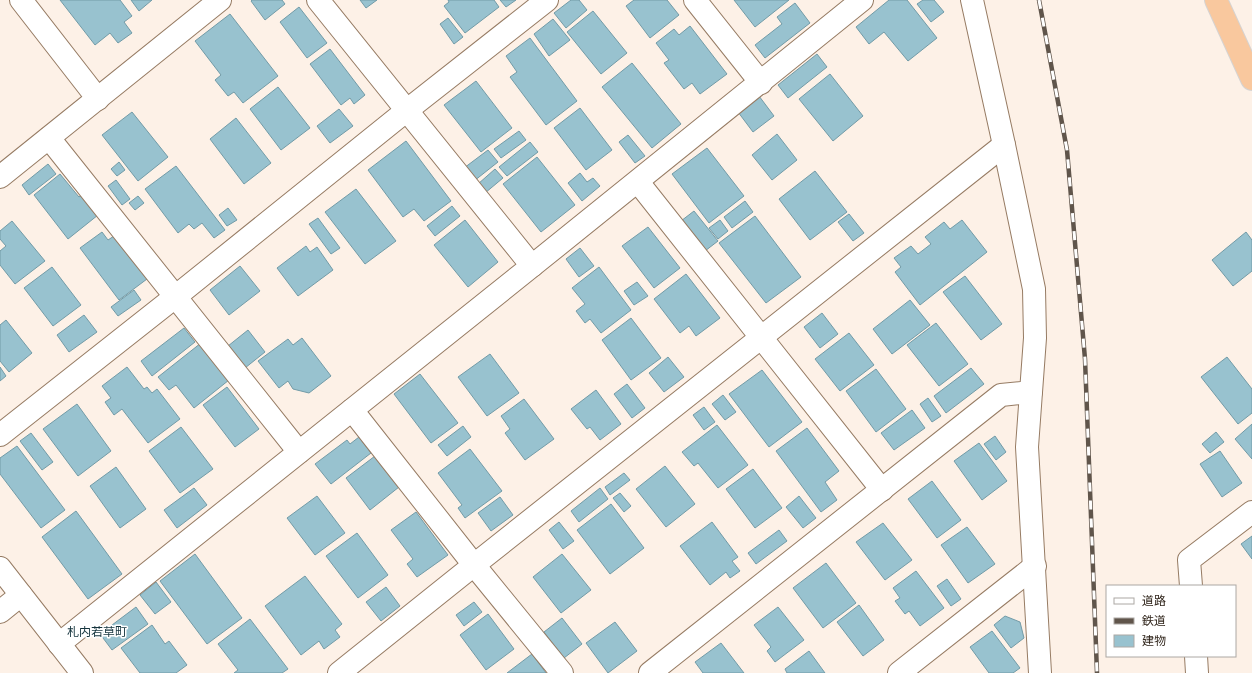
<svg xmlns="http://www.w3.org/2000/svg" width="1252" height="673" font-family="Rubik,'Noto Sans JP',sans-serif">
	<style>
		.building { fill: #98c2cf; stroke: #729ba7 }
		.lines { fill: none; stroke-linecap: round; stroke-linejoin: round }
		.minor-casing { stroke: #967b63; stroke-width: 24 }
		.highway-casing { stroke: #d6d3d1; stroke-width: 24 }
		.minor { stroke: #fff; stroke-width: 22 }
		.highway { stroke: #f9c89e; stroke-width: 22 }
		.rail-casing { stroke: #60554b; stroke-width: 4.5 }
		.rail { stroke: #fff; stroke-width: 3; stroke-dasharray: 9; stroke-linecap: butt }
		.labels { text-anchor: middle; stroke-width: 3; stroke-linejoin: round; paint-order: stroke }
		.quarter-label { font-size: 12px; fill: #14333c; stroke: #fff }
	</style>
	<rect width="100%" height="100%" fill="#fdf1e7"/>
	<g class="building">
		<path d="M60,0H120L132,16L124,22L132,33L118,43L110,33L95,45Z"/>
		<path d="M131,0H152L139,11Z"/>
		<path d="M252,0H282L285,4L265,20L251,1Z"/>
		<path d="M360,0H377L366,8Z"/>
		<path d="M448,0H494L499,7L465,33L444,6L449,2Z"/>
		<path d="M500,0H516L506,7Z"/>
		<path d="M571,0H579L587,10L566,28L554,13Z"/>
		<path d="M634,0H667L679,15L650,38L626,6Z"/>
		<path d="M734,0H789L755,27Z"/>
		<path d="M889,0H907L937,38L908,61L884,32L869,44L856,27Z"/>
		<path d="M923,0H934L944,12L931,22L917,4Z"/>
		<path d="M795,3L810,23L765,58L755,45L782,24L777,17Z"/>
		<path d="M299,7L327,43L307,58L280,22Z"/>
		<path d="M593,11L627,53L601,74L567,32Z"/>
		<path d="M230,14L278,76L243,103L234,92L228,96L215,80L221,75L195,41Z"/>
		<path d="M448,18L463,37L454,44L440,24Z"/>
		<path d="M553,19L570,40L549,56L534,34Z"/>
		<path d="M690,26L727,74L700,94L692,83L684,89L664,63L669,60L656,43L674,29L679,35Z"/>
		<path d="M530,38L577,101L546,125L510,77L517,72L506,56Z"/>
		<path d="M330,49L365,95L354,104L350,98L341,105L310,64Z"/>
		<path d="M817,54L827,67L788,98L778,85Z"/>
		<path d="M632,63L681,124L652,148L602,87Z"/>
		<path d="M830,74L863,116L833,141L799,99Z"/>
		<path d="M476,81L512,128L481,152L444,105Z"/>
		<path d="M278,87L310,128L281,150L250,109Z"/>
		<path d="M759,96L774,116L753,132L738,112Z"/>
		<path d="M580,108L612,150L586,170L554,128Z"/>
		<path d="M339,109L353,126L330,143L317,126Z"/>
		<path d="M132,112L168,157L138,181L102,135Z"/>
		<path d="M236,118L271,163L244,184L210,139Z"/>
		<path d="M519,131L526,140L501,158L494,149Z"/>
		<path d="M777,134L797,160L772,180L752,155Z"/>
		<path d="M628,135L645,156L635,163L619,142Z"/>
		<path d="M406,141L451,201L424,221L414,209L403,217L368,170Z"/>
		<path d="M530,142L538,152L507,176L499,167Z"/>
		<path d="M707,148L744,196L709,223L672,174Z"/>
		<path d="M488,150L498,162L474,181L464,168Z"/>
		<path d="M537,157L575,205L541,232L503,184Z"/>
		<path d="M119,162L125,170L117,176L111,169Z"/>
		<path d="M48,164L56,174L29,195L22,185Z"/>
		<path d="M176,166L225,230L214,238L202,223L194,229L189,224L178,233L145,189Z"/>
		<path d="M495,169L503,178L485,193L478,184Z"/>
		<path d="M815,171L847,212L810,240L779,199Z"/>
		<path d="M580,173L587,182L593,178L600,186L582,201L568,183Z"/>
		<path d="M60,174L79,197L83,194L98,215L68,239L34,195Z"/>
		<path d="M116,180L130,199L122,205L108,186Z"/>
		<path d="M356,189L396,241L365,264L325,212Z"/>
		<path d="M138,196L144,203L135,210L129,203Z"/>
		<path d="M745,201L753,212L732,228L724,217Z"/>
		<path d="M452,206L460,216L435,236L427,226Z"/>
		<path d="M228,208L237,220L227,226L219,215Z"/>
		<path d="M694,211L718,241L705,251L681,221Z"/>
		<path d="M849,214L864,233L853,241L838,222Z"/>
		<path d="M755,216L801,277L766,303L719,243Z"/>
		<path d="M318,218L340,248L331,254L309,224Z"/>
		<path d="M465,220L498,262L468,287L434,245Z"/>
		<path d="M720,220L728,231L718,239L709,228Z"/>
		<path d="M962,220L987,252L920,305L895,272L901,267L894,258L911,246L918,254L931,244L925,237L944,222L950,229Z"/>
		<path d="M12,221L45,261L15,284L0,265V251L6,246L0,239V231Z"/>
		<path d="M648,227L680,268L654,288L622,246Z"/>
		<path d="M102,232L108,240L114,236L147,279L119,300L80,248Z"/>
		<path d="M1246,232L1252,240V271L1233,286L1212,260Z"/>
		<path d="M306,246L310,252L317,247L333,270L298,296L277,268Z"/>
		<path d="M580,248L594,266L579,277L566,259Z"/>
		<path d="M240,266L260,291L229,315L210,290Z"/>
		<path d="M52,267L81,305L53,326L24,288Z"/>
		<path d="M599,267L631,310L601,333L590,319L585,323L576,311L585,304L572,288Z"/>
		<path d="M686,274L720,318L696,336L689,326L680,333L654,299Z"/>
		<path d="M965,276L1002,324L981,340L943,292Z"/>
		<path d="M637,282L648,296L634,305L624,291Z"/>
		<path d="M134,290L141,300L118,316L111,307Z"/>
		<path d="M910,300L930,325L892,354L873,329Z"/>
		<path d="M822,313L838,334L820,348L804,327Z"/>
		<path d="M84,315L97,332L69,352L57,335Z"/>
		<path d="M631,318L661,358L631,380L602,340Z"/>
		<path d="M6,320L32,353L9,372L0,361V325Z"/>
		<path d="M936,323L968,364L939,386L907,345Z"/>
		<path d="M184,328L195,342L152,376L141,361Z"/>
		<path d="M248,330L265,352L245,368L228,346Z"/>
		<path d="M849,333L874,365L840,391L815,359Z"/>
		<path d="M302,338L331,376L309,393L293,389L288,381L279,388L258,361L288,339L293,345Z"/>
		<path d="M201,343L229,380L194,408L176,385L169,390L158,377Z"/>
		<path d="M490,354L519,393L487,416L458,377Z"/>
		<path d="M668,357L684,377L664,392L649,373Z"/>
		<path d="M1227,357L1252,389V413L1238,424L1201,377Z"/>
		<path d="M0,367L6,376L0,381Z"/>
		<path d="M127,367L144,389L147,387L152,393L157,389L180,419L148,443L122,409L114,415L105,402L111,398L102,386Z"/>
		<path d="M971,368L984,384L946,413L934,396Z"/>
		<path d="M876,369L906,409L876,432L846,391Z"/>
		<path d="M762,370L802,422L769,447L729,394Z"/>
		<path d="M420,374L458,423L431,443L394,394Z"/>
		<path d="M627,384L645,408L632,418L614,394Z"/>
		<path d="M227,387L259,429L235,447L203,405Z"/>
		<path d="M596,390L621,424L600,440L590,427L587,429L571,409Z"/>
		<path d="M723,395L736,412L725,420L712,404Z"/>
		<path d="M928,398L941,416L932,422L920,404Z"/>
		<path d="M524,399L554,439L525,460L505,433L510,429L501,416Z"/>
		<path d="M77,404L111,451L78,476L43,429Z"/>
		<path d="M704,407L715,422L704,430L693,415Z"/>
		<path d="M912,410L925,428L894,450L881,433Z"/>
		<path d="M1252,424V459L1235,439Z"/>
		<path d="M717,425L748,465L718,488L698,463L694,466L682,452Z"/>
		<path d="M463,426L471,437L447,456L438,445Z"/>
		<path d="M181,427L213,469L180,493L149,451Z"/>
		<path d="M807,428L839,471L825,482L837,500L821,512L776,451Z"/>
		<path d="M1216,432L1224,442L1210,453L1202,444Z"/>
		<path d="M31,433L53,462L42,470L20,441Z"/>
		<path d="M995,436L1006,452L996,460L984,444Z"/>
		<path d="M359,437L371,453L331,484L315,464L347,440L350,444Z"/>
		<path d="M979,443L1007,481L982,500L954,461Z"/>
		<path d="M17,446L65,510L41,528L0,474V458Z"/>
		<path d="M470,449L502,491L465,518L458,508L462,505L438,473Z"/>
		<path d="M1220,451L1242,483L1222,497L1200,464Z"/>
		<path d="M375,456L399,487L370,510L346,478Z"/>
		<path d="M665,466L695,504L666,527L636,489Z"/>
		<path d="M116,467L146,509L120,528L90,486Z"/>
		<path d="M753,469L782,508L755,528L726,489Z"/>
		<path d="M624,473L630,480L610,495L605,487Z"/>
		<path d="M932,481L961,520L937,538L908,499Z"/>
		<path d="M194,488L207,505L177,528L164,510Z"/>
		<path d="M600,488L608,499L579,522L571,511Z"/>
		<path d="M620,493L631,506L624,512L613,498Z"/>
		<path d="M317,496L345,533L315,555L287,518Z"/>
		<path d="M799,496L816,518L803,528L786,507Z"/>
		<path d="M500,497L513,515L491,531L478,513Z"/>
		<path d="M611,504L644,548L610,574L577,530Z"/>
		<path d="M76,511L122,574L88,599L42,537Z"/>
		<path d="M416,512L448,555L417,577L407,564L413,559L391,530Z"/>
		<path d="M559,522L574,541L563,549L549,530Z"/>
		<path d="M712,522L738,557L732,561L740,571L730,578L726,572L710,585L680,546Z"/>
		<path d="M883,523L912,560L885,580L856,542Z"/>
		<path d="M967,527L995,564L968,583L941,545Z"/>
		<path d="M779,530L787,541L756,564L748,553Z"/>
		<path d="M357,533L388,575L358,598L326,556Z"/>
		<path d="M1252,536V559L1241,544Z"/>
		<path d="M195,554L242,618L207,644L160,581Z"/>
		<path d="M562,554L591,590L561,613L533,577Z"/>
		<path d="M826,563L856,603L823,628L793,588Z"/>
		<path d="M916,571L944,608L920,626L909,611L905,614L895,601L900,598L893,588Z"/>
		<path d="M305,576L342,624L335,630L340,637L324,649L319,641L301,655L265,606Z"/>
		<path d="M947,579L961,599L951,606L937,586Z"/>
		<path d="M156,582L171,602L155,614L140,595Z"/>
		<path d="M386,587L400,606L381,621L366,602Z"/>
		<path d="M474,602L482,612L464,626L456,615Z"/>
		<path d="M859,605L884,640L863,656L837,622Z"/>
		<path d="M136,607L148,624L112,650L100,634Z"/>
		<path d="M778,607L804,640L775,662L767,651L771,647L754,625Z"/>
		<path d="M488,614L514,649L486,670L460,635Z"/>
		<path d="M1005,616L1020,622L1024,638L1011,648L994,625Z"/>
		<path d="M562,618L582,644L564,658L544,632Z"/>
		<path d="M250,619L288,669L282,673H234L238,670L218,644Z"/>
		<path d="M615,622L637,651L608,673L586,643Z"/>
		<path d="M152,625L165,644L169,641L187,665L176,673H140L121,648Z"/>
		<path d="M992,631L1020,668L1013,673H989L970,647Z"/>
		<path d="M721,643L744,673H703L695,662Z"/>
		<path d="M809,651L825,673H787L785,669Z"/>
		<path d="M532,654L546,673H507Z"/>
	</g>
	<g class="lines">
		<g class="minor-casing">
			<g id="minor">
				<path d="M21,0L98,99"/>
				<path d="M318,0L532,266"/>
				<path d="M695,0L761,83"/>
				<path d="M49,138L299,452"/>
				<path d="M0,177L220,0"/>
				<path d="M638,182L882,490"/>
				<path d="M1031,392L1027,447L1040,673"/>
				<path d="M352,410L474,565L562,673"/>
				<path d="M0,435L175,297L406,111L547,0"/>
				<path d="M0,568L82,673"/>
				<path d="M1191,586L1189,560L1252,512"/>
				<path d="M0,612L21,595"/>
				<path d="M59,644L532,266L862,0"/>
				<path d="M1196,656L1197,673"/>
				<path d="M339,673L474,565L1004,145"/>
				<path d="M650,673L1001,395L1031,392L1035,338L1034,289L1004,145L972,0"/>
				<path d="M899,673L1035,566"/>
			</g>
		</g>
		<g class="highway-casing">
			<path id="highway" d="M1216,0L1252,79"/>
		</g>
		<use href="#minor" class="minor"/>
		<use href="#highway" class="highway"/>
		<g class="rail-casing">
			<path id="rail" d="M1039,0L1067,150L1085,359L1097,673"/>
		</g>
		<use href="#rail" class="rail"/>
	</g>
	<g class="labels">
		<g class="quarter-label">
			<text x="97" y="636">札内若草町</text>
		</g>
	</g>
	<rect x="1106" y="585" width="130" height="72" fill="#ffffff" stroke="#aca8a4"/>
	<rect x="1114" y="598" width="20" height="6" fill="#ffffff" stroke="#aca8a4"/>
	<text x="1142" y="605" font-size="12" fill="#30251b">道路</text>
	<rect x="1114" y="618" width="20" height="6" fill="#60554b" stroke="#aca8a4"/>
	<text x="1142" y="625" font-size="12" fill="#30251b">鉄道</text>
	<rect x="1114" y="635" width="20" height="12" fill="#98c2cf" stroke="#aca8a4"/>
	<text x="1142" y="645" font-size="12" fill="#30251b">建物</text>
</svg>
